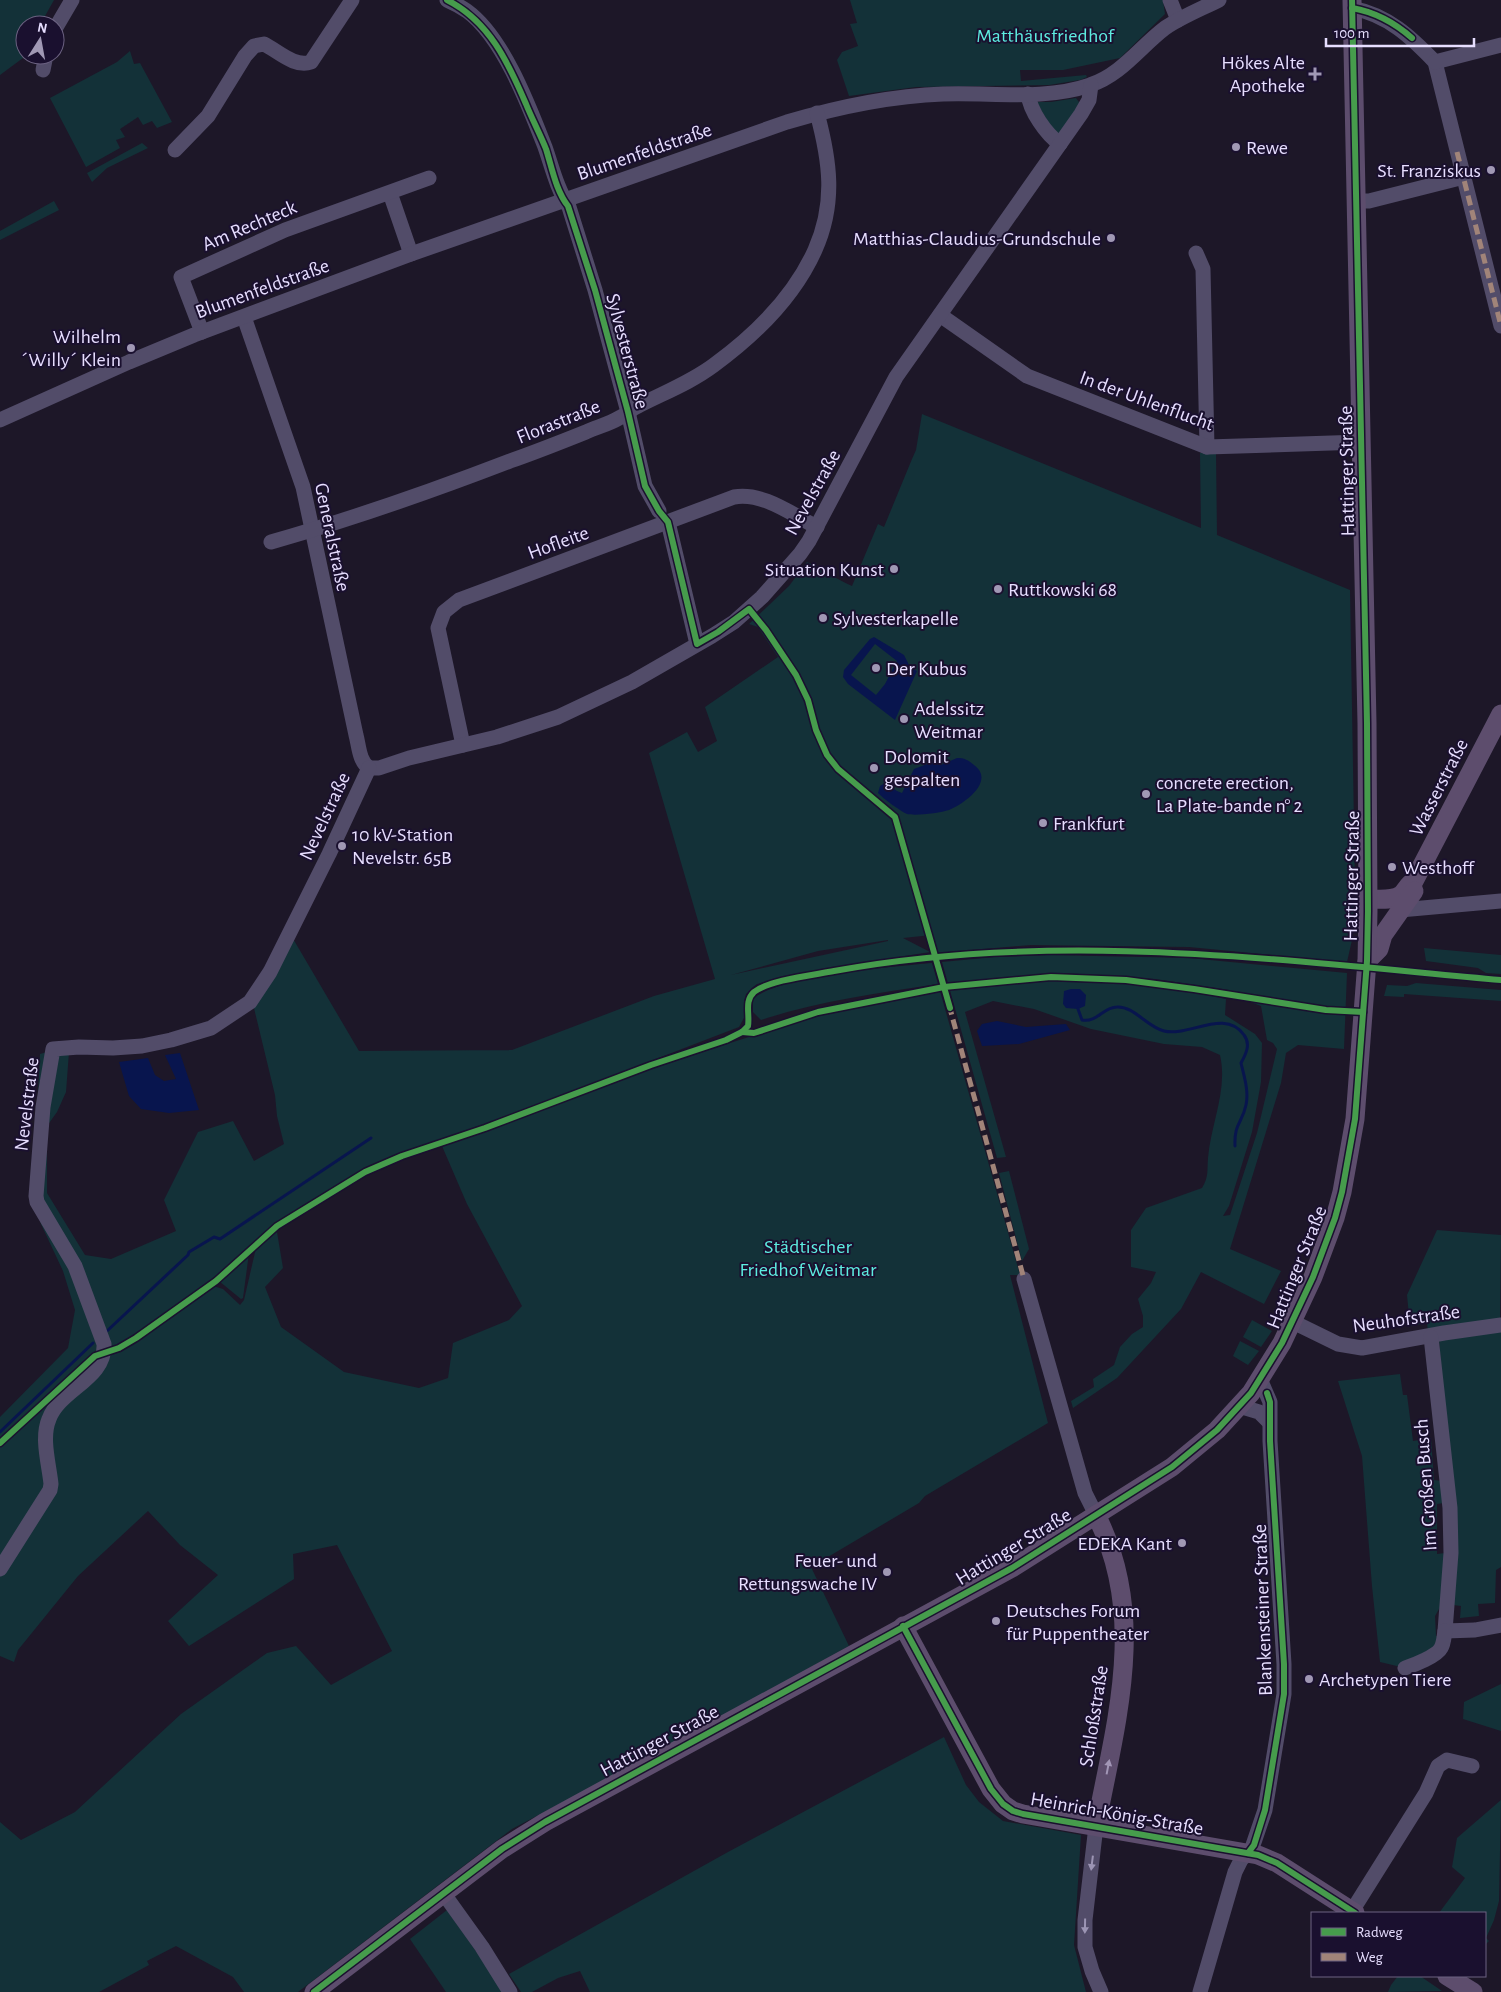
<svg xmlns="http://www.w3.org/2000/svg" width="1501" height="1992" font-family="'Alegreya Sans',sans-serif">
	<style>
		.green { fill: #133138; fill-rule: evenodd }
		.water { fill: #08154e; fill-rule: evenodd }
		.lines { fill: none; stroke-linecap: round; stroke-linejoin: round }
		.stream { stroke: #08154e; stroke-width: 3 }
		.minor { stroke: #524c69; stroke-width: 15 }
		.major { stroke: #5d4d6d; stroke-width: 19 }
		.tram { stroke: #4c5973; stroke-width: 1 }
		.quiet { stroke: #a18479; stroke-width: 5; stroke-dasharray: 10 5; stroke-linecap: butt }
		.cycleway-casing { stroke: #1a102f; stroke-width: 9 }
		.cycleway { stroke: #469c4c; stroke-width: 6 }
		.oneway { fill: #a296b6 }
		.oneway2 { fill: #9c95b4 }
		.poi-dot { fill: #a098b4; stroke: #1a102f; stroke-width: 2 }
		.labels { text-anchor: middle; stroke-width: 4; stroke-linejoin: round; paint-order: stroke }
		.park-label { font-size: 20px; fill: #5dece0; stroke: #1a102f }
		.poi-label { font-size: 20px; fill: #e7deff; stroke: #1a102f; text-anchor: start }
		.street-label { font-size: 20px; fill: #e7deff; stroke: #1a102f }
	</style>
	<rect width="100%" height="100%" fill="#1d1728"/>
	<g class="green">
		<path d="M0,0H54L40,25H25V55H27L0,75Z"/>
		<path d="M850,0H1163L1165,14L1120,58L1063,70H1020L1021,81L1086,75L1087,77L1080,80L1049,85L916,87L849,96L837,60L842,52L858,46L850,24L857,23Z"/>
		<path d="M130,51L134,64L140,63L172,122L157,128L152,121L143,125L138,117L120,129L125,137L116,140L120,148L86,167L50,98L117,62Z"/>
		<path d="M1076,98L1081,105L1059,134L1055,133L1036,102H1051Z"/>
		<path d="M142,143L148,148L107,168L92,182L87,173Z"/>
		<path d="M54,201L59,210L0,240V231Z"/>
		<path d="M922,414L1201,528L1200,453H1216L1217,535L1350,590L1355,885L1352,940L1347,962L1189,947L1031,945L937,953L932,935L903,938L930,952L824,969L757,984L746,994L744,1002L745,1016L739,1027L505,1117L373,1164L300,1207L200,1289L141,1332L109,1350L99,1348L89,1357L100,1368L107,1356L138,1339L213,1286L223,1289L240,1305L244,1300L256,1248L277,1232L283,1268L265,1287L281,1327L344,1372L419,1388L448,1378L453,1343L509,1320L522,1306L467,1204L442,1146L651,1068L818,1015L940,991L1020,1275H1010L1048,1423L925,1496L919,1503L811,1567L849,1646L626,1769L512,1829L298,1992H244L233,1977L176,1946L147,1961L149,1965L99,1992H0V1822L21,1840L75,1812L181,1714L267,1653L296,1646L331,1685L392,1651L337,1545L293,1554L294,1579L189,1646L168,1621L218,1575L180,1545L148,1511L78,1576L18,1650L14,1662L0,1656V1573L48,1491L0,1565V1417L68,1348L75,1310L63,1271L41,1224L33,1198L40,1054L54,1050L69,1052L66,1092L57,1112L47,1126V1193L85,1255L111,1259L176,1231L164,1200L198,1132L233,1121L254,1161L284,1144L277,1116L275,1095L253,1004L292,937L359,1051L512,1050L654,996L715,979L649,753L687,732L698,752L717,741L705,707L778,657L758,627L749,624L789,586L807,562C822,569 836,579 852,586L878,524L884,527L912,459L916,450ZM888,940V941L731,975L818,951Z"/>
		<path d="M1424,948L1501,955V974L1486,973L1478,968L1426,961Z"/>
		<path d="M1049,955L1189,958L1347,973L1344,1049L1298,1045L1286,1053L1281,1083L1230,1249L1281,1271L1264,1304L1201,1272L1181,1309L1117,1378L1073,1408L1071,1401L1094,1387L1093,1379L1114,1365L1120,1347L1132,1334L1143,1327V1316L1138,1299L1151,1283L1156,1272L1131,1267V1230L1146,1208L1202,1188C1209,1177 1207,1170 1208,1158C1211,1123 1228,1090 1220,1055L1202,1047L1164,1044L1091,1029L1034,1009L993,1001L965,1012L1006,1157L997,1158L942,962L995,957ZM1064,973L1155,979L1229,990L1245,1000L1261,1006L1267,1040L1273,1043L1277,1049L1257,1133L1230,1215L1223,1216L1229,1206L1252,1132L1261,1082L1262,1043L1255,1034L1225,1015L1226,999C1172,986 1116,981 1060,982Z"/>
		<path d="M932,963L938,984C878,993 819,1001 761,1020L753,1012V999C780,975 893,967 932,963Z"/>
		<path d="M1416,983L1501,990V1001L1404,994V997L1384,996L1387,985L1407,986Z"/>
		<path d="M1009,1171L1029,1249L1022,1261L999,1173Z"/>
		<path d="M1437,1230L1501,1235L1500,1321L1428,1332L1427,1323L1410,1326L1407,1295Z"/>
		<path d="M249,1253L243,1298L241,1299L219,1281Z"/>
		<path d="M1252,1320L1272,1331L1261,1347L1243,1337Z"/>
		<path d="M1501,1331V1567L1496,1570L1495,1603L1478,1604L1479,1616L1460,1618L1461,1606L1453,1605L1445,1416L1439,1340Z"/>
		<path d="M1240,1341L1259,1351L1248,1365L1233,1356Z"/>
		<path d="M1400,1374L1403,1395H1407L1413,1441L1431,1438L1434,1480L1442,1481L1444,1503L1437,1504V1554L1445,1553L1443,1602L1435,1616L1436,1636H1438L1439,1644L1401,1667L1380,1662L1372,1586L1362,1456L1338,1381Z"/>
		<path d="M1501,1684V1731L1463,1719L1464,1702Z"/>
		<path d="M944,1737L966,1785L979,1802L1003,1821L1081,1835L1074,1945L1086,1992H590L580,1971L558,1978L532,1992H521L509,1974L728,1852Z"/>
		<path d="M1501,1800L1499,1901L1494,1920L1486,1938L1489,1941L1485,1945V1913H1439L1465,1878L1452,1867L1457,1838Z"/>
		<path d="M447,1910L505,1992H446L410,1939Z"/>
		<path d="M1398,1976H1420L1442,1991L1388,1992L1391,1985Z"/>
	</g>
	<g class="water">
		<path d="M874,637L904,655L910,667L917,671L895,720L848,684L843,677L844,670L870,639ZM875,644L897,661L885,684L876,695L851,675Z"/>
		<path d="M957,758C965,758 968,760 974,765C996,781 964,804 949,810C940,813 916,816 907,814C900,811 884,799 878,793L880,786L885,783L897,791L902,793L914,769L930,763L941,765Z"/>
		<path d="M1071,989H1080L1086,995L1085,1006L1078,1009L1066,1008L1063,1004L1064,991Z"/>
		<path d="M997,1021L1026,1027L1066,1024L1070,1030L1019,1044L982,1046L977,1031L982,1024Z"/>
		<path d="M180,1053L199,1110L169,1113L141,1109L129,1096L119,1062L148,1058L155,1075L164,1081L176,1079L165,1055Z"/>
	</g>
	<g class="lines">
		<g class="stream">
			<path d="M1078,1009L1082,1020C1097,1023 1103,1007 1117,1007C1134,1006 1147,1027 1164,1031C1189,1037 1225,1008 1244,1035C1251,1044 1246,1054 1241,1063C1244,1076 1249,1091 1246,1105C1242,1124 1234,1123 1235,1146"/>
			<path d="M107,1331L188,1255L189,1252L214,1237L220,1239L371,1138"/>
			<path d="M0,1432L93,1343"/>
		</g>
		<g class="minor">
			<path d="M447,0C454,3 461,7 467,11C503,37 529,106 545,147C552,167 557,189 569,207L595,290L628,412L645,486L659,511"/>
			<path d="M1170,0L1178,20"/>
			<path d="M1352,8C1388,15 1411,37 1435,62L1501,326"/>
			<path d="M55,29L72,0"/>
			<path d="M43,55L45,60L43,70"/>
			<path d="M1435,62L1501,45"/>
			<path d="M1028,94C1030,111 1046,134 1060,144"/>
			<path d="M175,150L208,116L245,56L254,46L264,44C278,51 295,68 311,62L352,0"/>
			<path d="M390,193L411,254"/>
			<path d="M1357,201H1369L1464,177"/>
			<path d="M1196,253L1203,269L1207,447"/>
			<path d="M940,315L1027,376L1207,447L1362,442"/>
			<path d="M244,317L303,487L356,735C359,746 359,761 369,768"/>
			<path d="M202,332L181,277L285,230L429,178"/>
			<path d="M0,420L129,362L194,335L411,254L787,122C838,107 890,96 943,94C991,92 1044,101 1090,85C1121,75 1140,47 1165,28C1181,17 1201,9 1219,0"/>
			<path d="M668,522L697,644"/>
			<path d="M271,542C352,519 432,491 510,461C536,452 561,442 586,432C597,427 609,424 619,418C626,415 631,409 638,406C663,393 690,383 714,365C755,335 794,297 815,250C836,203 830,161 817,113"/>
			<path d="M463,745L438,628L444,612L459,600L734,497C763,492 791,514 817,527"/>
			<path d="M369,768H379L409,758L497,737L558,717L632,682L712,636L734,622L762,597L800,554L809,541L896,377L1081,114L1089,100L1091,85"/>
			<path d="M1400,910L1501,901"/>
			<path d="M1024,1279L1085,1493L1096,1515"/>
			<path d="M1293,1322L1338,1344L1362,1348L1444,1333L1501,1325"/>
			<path d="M1431,1337L1450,1508L1451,1553L1445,1631L1475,1630L1501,1625"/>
			<path d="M1239,1406L1259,1412L1269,1422"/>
			<path d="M0,1569L50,1490L51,1484C49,1464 41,1438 49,1419C60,1389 106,1379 104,1344L75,1266L37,1202L36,1196L43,1107L53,1049L79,1047L113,1048L142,1046L171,1040L211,1028L250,1002L270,972L329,854L369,768"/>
			<path d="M1405,1668C1414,1665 1437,1656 1441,1648C1444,1643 1444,1636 1445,1631"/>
			<path d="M1096,1826L1085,1920V1947L1092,1971L1101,1992"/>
			<path d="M444,1894L482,1947L510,1992"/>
			<path d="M1352,1911L1426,1793L1438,1766L1447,1760L1472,1766"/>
			<path d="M1200,1992L1235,1872L1241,1860L1252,1848L1265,1810L1284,1694V1664L1270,1441V1402L1260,1379"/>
		</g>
		<g class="major">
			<path d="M1369,899C1378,899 1392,901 1401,895C1406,891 1407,885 1414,881L1501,714"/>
			<path d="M1367,961L1379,949L1383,935L1414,891"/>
			<path d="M1096,1515C1148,1615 1116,1722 1096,1826"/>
			<path d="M903,1626L991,1789L1003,1804L1013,1811L1023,1814L1258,1855L1277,1863L1355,1913"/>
			<path d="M1447,1976L1473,1992"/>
			<path d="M314,1992L502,1849L545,1822L1012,1568L1172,1467L1217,1430L1251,1393L1282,1343L1313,1277L1335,1218L1342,1192L1355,1119L1367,961L1368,911L1367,723L1352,0"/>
		</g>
		<path class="tram" d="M311,1992L494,1853L539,1823L1020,1561L1180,1458L1203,1440L1240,1402L1269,1363L1297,1307L1325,1244L1339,1194L1351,1137L1357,1080L1365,928L1367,841L1351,0"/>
		<g class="quiet">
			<path d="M1457,152L1501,326"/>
			<path d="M949,1005L1024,1279"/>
		</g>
		<g class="cycleway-casing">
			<g id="cycleway">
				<path d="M447,0C489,21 508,62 526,104C532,119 540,134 546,149C552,168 556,191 568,206L595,290L628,412L645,486L659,511L668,522L697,644L718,632L749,609L766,630L796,675L808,700L816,730L827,755L838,769L895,817L950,1008"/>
				<path d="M1352,8C1375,12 1395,23 1412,38"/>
				<path d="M742,1032L754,1033L818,1012L944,987L1051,977L1126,980L1194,989L1326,1010L1363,1012"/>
				<path d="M0,1443L95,1356L119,1348L136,1338L216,1281L277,1226L365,1172L402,1156L485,1128L651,1065L726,1040L742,1032L748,1026C750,1014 744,1001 754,992C769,980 814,975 834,971C1055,930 1279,960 1501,980"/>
				<path d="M903,1626L991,1789L1003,1804L1013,1811L1023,1814L1258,1855L1277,1863L1355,1913"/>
				<path d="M1248,1853L1254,1845L1265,1810L1284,1694V1664L1270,1441V1402L1267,1393"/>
				<path d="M314,1992L502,1849L545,1822L1012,1568L1172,1467L1217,1430L1251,1393L1282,1343L1313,1277L1335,1218L1342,1192L1355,1119L1367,961L1368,911L1367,723L1352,0"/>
			</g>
		</g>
		<use href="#cycleway" class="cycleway"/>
	</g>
	<defs><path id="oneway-solid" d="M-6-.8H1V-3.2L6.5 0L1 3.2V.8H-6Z" transform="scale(1.25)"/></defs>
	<use class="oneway" href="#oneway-solid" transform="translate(1108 1767) rotate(-79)"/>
	<g class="oneway2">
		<use href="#oneway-solid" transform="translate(1092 1863) rotate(97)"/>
		<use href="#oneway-solid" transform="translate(1085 1926) rotate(91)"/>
	</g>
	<g class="poi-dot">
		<path d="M1312.5 66.5h5v5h5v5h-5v5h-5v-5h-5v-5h5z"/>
		<circle cx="1236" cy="147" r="5"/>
		<circle cx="1491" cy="170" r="5"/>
		<circle cx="1111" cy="238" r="5"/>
		<circle cx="131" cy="348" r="5"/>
		<circle cx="894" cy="569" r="5"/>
		<circle cx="998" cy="589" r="5"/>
		<circle cx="823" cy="618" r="5"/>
		<circle cx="876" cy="668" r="5"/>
		<circle cx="904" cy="719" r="5"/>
		<circle cx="874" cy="768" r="5"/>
		<circle cx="1146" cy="794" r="5"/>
		<circle cx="1043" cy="823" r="5"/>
		<circle cx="342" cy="846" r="5"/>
		<circle cx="1392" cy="867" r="5"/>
		<circle cx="1182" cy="1543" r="5"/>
		<circle cx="887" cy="1572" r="5"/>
		<circle cx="996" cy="1621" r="5"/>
		<circle cx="1309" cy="1679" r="5"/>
	</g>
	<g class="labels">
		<g class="park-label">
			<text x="1045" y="42">Matthäusfriedhof</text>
			<text x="808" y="1253">Städtischer<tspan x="808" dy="23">Friedhof Weitmar</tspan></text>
		</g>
		<g class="poi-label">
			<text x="1305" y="69" text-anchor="end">Hökes Alte<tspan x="1305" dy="23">Apotheke</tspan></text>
			<text x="1246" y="154">Rewe</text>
			<text x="1481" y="177" text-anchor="end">St. Franziskus</text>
			<text x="1101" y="245" text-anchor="end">Matthias-Claudius-Grundschule</text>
			<text x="121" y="343" text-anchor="end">Wilhelm<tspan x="121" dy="23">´Willy´ Klein</tspan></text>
			<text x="884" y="576" text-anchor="end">Situation Kunst</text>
			<text x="1008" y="596">Ruttkowski 68</text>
			<text x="833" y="625">Sylvesterkapelle</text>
			<text x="886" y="675">Der Kubus</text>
			<text x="914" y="715">Adelssitz<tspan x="914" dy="23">Weitmar</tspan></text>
			<text x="884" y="763">Dolomit<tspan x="884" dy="23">gespalten</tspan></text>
			<text x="1156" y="789">concrete erection,<tspan x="1156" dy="23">La Plate-bande n° 2</tspan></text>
			<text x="1053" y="830">Frankfurt</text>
			<text x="352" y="841">10 kV-Station<tspan x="352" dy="23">Nevelstr. 65B</tspan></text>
			<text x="1402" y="874">Westhoff</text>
			<text x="1172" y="1550" text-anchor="end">EDEKA Kant</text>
			<text x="877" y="1567" text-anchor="end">Feuer- und<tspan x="877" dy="23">Rettungswache IV</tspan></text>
			<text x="1006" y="1617">Deutsches Forum<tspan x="1006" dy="23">für Puppentheater</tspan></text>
			<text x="1319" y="1686">Archetypen Tiere</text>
		</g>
		<g class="street-label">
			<text transform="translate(644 151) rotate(-19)" y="7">Blumenfeldstraße</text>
			<text transform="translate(249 225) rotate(-23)" y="7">Am Rechteck</text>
			<text transform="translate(262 288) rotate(-20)" y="7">Blumenfeldstraße</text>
			<text transform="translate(628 351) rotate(75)" y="7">Sylvesterstraße</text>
			<text transform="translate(1147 400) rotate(20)" y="7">In der Uhlenflucht</text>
			<text transform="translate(558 421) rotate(-22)" y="7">Florastraße</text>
			<text transform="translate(1346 471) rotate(-91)" y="7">Hattinger Straße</text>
			<text transform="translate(812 492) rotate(-61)" y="7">Nevelstraße</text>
			<text transform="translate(333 537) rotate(78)" y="7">Generalstraße</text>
			<text transform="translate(558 542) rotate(-20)" y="7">Hofleite</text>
			<text transform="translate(1438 787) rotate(-63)" y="7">Wasserstraße</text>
			<text transform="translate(324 816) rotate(-65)" y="7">Nevelstraße</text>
			<text transform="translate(1351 876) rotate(-89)" y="7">Hattinger Straße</text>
			<text transform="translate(26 1104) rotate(-83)" y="7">Nevelstraße</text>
			<text transform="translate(1296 1267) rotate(-68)" y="7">Hattinger Straße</text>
			<text transform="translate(1406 1318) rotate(-8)" y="7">Neuhofstraße</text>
			<text transform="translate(1425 1485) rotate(-94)" y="7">Im Großen Busch</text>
			<text transform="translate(1013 1546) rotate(-31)" y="7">Hattinger Straße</text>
			<text transform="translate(1262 1610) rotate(-92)" y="7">Blankensteiner Straße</text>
			<text transform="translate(1093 1716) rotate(-81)" y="7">Schloßstraße</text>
			<text transform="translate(659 1740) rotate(-28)" y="7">Hattinger Straße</text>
			<text transform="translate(1117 1813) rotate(10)" y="7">Heinrich-König-Straße</text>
		</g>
	</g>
	<rect x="1311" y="1912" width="175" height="65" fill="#1a102f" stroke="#6c6282"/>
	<rect x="1321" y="1928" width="25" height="8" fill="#469c4c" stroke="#6c6282"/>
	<text x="1356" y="1937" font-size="15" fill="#e7deff">Radweg</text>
	<rect x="1321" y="1953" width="25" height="8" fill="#a18479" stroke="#6c6282"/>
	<text x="1356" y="1962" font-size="15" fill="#e7deff">Weg</text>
	<g transform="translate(40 40) rotate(11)"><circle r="24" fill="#1a102f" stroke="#6c6282"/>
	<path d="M0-4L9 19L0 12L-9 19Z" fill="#a098b4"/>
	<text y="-8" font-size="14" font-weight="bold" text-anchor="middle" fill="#e7deff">N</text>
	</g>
	<path d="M1326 38v8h148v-8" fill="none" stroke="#e7deff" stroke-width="2.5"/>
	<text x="1334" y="38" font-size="15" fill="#e7deff" stroke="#1a102f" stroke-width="4" paint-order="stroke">100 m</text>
</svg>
